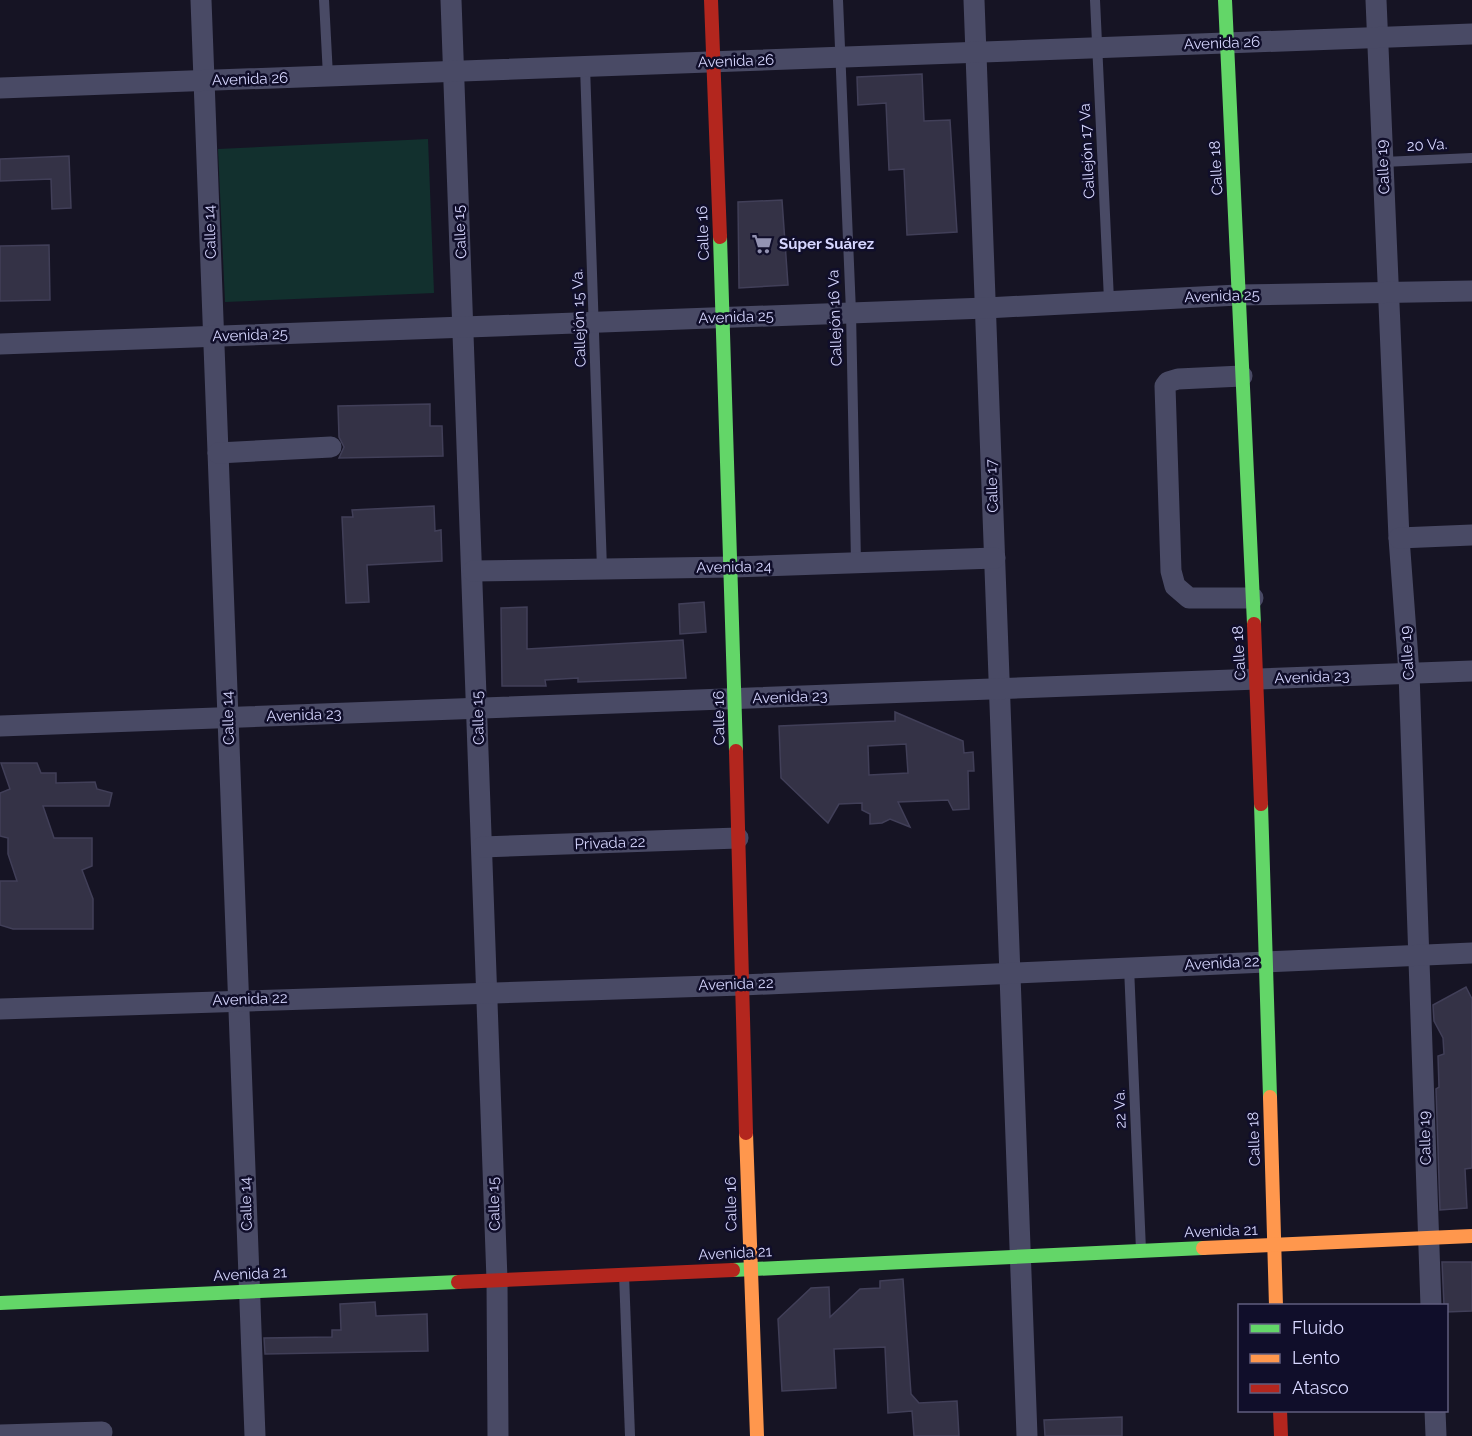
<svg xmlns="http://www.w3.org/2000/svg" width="1472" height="1436" font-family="Raleway,sans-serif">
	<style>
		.green { fill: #12302e }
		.building { fill: #343246; stroke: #413f58; stroke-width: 1.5; fill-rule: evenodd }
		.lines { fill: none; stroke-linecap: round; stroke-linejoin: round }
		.lane { stroke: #494a65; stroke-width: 10 }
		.street { stroke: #494a65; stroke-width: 21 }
		.fast { stroke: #63d668; stroke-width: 14 }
		.slow { stroke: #ff974d; stroke-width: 14 }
		.jam { stroke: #b3261e; stroke-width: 14 }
		.labels { text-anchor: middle; stroke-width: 5; stroke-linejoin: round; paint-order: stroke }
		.street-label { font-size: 15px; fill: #d7d7ff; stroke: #100e2a }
		.poi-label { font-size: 15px; font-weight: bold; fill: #d7d7ff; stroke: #100e2a; text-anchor: start }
	</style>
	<rect width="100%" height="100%" fill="#161424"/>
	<path class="green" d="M428,139L434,293L225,302L218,149Z"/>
	<g class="building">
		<path d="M922,74L924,121L950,120L957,232L907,235L904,169L889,170L886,103L858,105L857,77Z"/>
		<path d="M69,156L71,208L52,209L51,179L0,181V159Z"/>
		<path d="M782,200L788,285L739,288L738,202Z"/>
		<path d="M49,245L50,300L0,301V246Z"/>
		<path d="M430,404V426H442L443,456L339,458L344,447L339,437L338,406Z"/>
		<path d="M434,506L435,531L441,530L442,561L367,565L369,602L346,603L342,517H353L352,510Z"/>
		<path d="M704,602L706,632L680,634L679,604Z"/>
		<path d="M527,607V649L683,640L686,678L578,682V678L545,680L546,686H502L501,608Z"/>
		<path d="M895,712L963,741L964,753L973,752L974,771H968L969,809L953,810L948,800L898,802L910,827L890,819L882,823L870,824V814L862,810V803L839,804L828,823L781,778L779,726L895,721ZM906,744L908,773L869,775L868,746Z"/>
		<path d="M1,763H37L41,773H56V783L95,782L97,789L112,793L109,806H43L54,838H92V866L82,870L93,899V929H13L0,925V881H17L8,854V838L0,836V793L10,789Z"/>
		<path d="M1466,987L1472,999V1168L1465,1169L1467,1208L1440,1210L1436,1089L1439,1087L1438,1056L1444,1054L1443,1038L1434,1021L1433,1005Z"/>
		<path d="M1442,1262H1472V1311L1446,1312V1305H1444Z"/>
		<path d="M903,1279L911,1394L919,1403L957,1401L959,1436H914L912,1411L888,1413L885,1347L834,1349L836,1388L782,1391L778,1319L811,1288L829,1287L830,1317L860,1289L880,1288V1281Z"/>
		<path d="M375,1302L376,1316L427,1314L428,1351L265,1354L264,1338L332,1337V1330H341L340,1304Z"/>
		<path d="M1122,1417V1436H1045L1044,1420Z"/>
	</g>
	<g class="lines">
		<g class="lane">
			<path d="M324,0L328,76"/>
			<path d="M838,0L851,312L856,563"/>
			<path d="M1095,0L1109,300"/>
			<path d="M585,66L602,569"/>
			<path d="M1383,162L1472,158"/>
			<path d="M1129,967L1141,1250"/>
			<path d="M624,1274L630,1436"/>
		</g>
		<g class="street">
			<path d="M201,0L255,1436"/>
			<path d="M451,0L497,1280L498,1436"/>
			<path d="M974,0L1027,1436"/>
			<path d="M1376,0L1399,538L1409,673L1431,1306"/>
			<path d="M0,88L1472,34"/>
			<path d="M0,344L986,308L1238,295L1472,291"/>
			<path d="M1242,376L1178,379L1168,382L1165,386L1171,571L1175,586L1189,598H1253"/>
			<path d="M218,453L331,447"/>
			<path d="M1399,538L1472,535"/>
			<path d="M473,571L732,567L995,558"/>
			<path d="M0,726L1472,671"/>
			<path d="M482,847L738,838"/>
			<path d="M0,1009L742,985L1472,953"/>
			<path d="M1435,1410L1436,1436"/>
			<path d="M0,1435L102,1432"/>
		</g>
		<g class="fast">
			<path d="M1225,0L1254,624"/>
			<path d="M720,237L736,751"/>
			<path d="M1261,804L1270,1097"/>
			<path d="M733,1270L1203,1248"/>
			<path d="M0,1303L458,1282"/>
		</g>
		<g class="slow">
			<path d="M1270,1097L1276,1306"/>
			<path d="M746,1133L757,1436"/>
			<path d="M1203,1248L1472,1236"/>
		</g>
		<g class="jam">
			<path d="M711,0L720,237"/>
			<path d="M1254,624L1261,804"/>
			<path d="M736,751L746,1133"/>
			<path d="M458,1282L733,1270"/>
			<path d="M1280,1410L1281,1436"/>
		</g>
	</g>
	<defs>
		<g id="supermarket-bare" transform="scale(1.62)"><path d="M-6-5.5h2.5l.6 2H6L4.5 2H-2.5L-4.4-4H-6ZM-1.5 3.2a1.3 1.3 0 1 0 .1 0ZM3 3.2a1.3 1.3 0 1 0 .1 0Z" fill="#9393b2" stroke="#100e2a" stroke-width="2.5" paint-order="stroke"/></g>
	</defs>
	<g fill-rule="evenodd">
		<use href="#supermarket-bare" x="762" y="244"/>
	</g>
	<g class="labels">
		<g class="street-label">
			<text transform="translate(1222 43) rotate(-2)" y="5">Avenida 26</text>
			<text transform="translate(736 61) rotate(-2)" y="5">Avenida 26</text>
			<text transform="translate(250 79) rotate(-2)" y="5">Avenida 26</text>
			<text transform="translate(1427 145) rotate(-3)" y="5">20 Va.</text>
			<text transform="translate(1087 151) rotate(-93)" y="5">Callejón 17 Va</text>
			<text transform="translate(1383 167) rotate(-93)" y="5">Calle 19</text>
			<text transform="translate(1216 168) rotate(-93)" y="5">Calle 18</text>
			<text transform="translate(210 232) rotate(-92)" y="5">Calle 14</text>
			<text transform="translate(460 232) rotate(-93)" y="5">Calle 15</text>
			<text transform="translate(703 233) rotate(-92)" y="5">Calle 16</text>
			<text transform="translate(1222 296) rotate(-2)" y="5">Avenida 25</text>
			<text transform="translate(736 317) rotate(-2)" y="5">Avenida 25</text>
			<text transform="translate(579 318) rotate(-92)" y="5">Callejón 15 Va.</text>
			<text transform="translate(835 318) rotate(-92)" y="5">Callejón 16 Va</text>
			<text transform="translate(250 335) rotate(-2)" y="5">Avenida 25</text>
			<text transform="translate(992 486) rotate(-92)" y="5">Calle 17</text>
			<text transform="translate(734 567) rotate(-1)" y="5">Avenida 24</text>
			<text transform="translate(1239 653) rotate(-93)" y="5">Calle 18</text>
			<text transform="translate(1407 653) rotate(-94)" y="5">Calle 19</text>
			<text transform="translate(1312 677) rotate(-2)" y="5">Avenida 23</text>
			<text transform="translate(790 697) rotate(-2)" y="5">Avenida 23</text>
			<text transform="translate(304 715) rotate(-2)" y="5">Avenida 23</text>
			<text transform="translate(228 718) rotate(-92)" y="5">Calle 14</text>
			<text transform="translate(478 718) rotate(-92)" y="5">Calle 15</text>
			<text transform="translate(719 718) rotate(-91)" y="5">Calle 16</text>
			<text transform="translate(610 843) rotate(-2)" y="5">Privada 22</text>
			<text transform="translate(1222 963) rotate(-3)" y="5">Avenida 22</text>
			<text transform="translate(736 984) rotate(-2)" y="5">Avenida 22</text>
			<text transform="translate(250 999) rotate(-2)" y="5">Avenida 22</text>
			<text transform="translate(1120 1109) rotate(-92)" y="5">22 Va.</text>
			<text transform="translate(1425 1138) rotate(-92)" y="5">Calle 19</text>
			<text transform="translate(1254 1139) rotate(-92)" y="5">Calle 18</text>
			<text transform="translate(246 1204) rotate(-92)" y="5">Calle 14</text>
			<text transform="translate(494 1204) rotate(-92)" y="5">Calle 15</text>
			<text transform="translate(731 1204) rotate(-91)" y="5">Calle 16</text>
			<text transform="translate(1221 1231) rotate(-2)" y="5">Avenida 21</text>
			<text transform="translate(735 1253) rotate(-3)" y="5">Avenida 21</text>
			<text transform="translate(250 1274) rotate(-3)" y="5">Avenida 21</text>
		</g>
		<g class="poi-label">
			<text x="779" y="249">Súper Suárez</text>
		</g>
	</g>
	<rect x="1238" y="1304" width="210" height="108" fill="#100e2a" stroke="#605e7f" stroke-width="1.5"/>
	<rect x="1250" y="1324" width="30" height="9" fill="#63d668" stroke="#605e7f" stroke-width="1.5"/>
	<text x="1292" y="1334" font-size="18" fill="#d7d7ff">Fluido</text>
	<rect x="1250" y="1354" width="30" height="9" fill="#ff974d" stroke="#605e7f" stroke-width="1.5"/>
	<text x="1292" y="1364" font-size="18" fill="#d7d7ff">Lento</text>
	<rect x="1250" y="1384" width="30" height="9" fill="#b3261e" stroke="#605e7f" stroke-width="1.5"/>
	<text x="1292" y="1394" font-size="18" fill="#d7d7ff">Atasco</text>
</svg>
